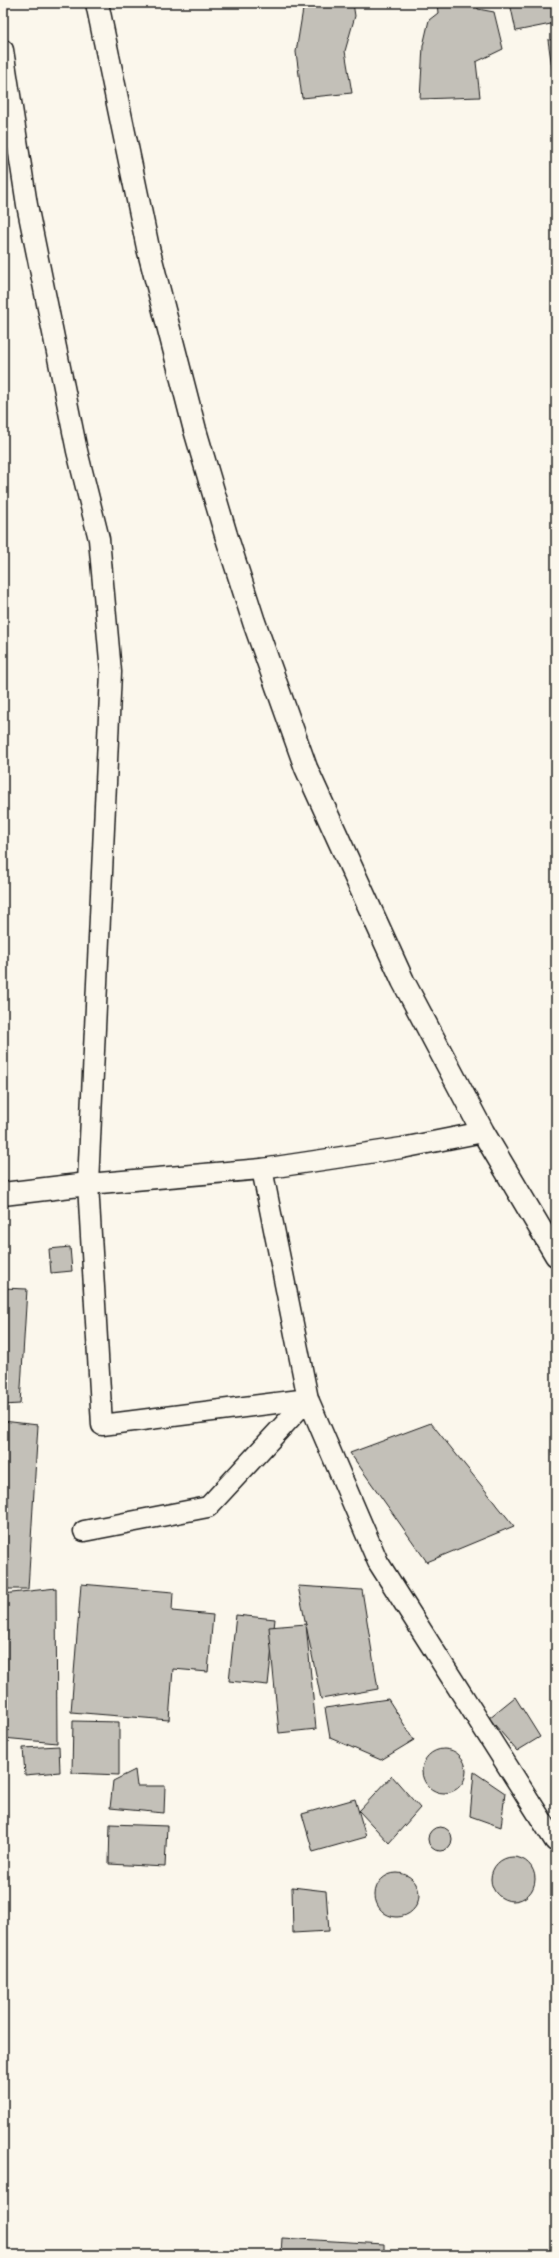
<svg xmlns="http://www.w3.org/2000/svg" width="559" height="2258" font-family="'Shantell Sans',sans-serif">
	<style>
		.building { fill: #c3c0b8; stroke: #1c1c1c }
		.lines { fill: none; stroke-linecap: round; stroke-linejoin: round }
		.service-casing { stroke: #1c1c1c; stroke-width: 23 }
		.minor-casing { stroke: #1c1c1c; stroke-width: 25 }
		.trunk-casing { stroke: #1c1c1c; stroke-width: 25 }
		.service { stroke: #fbf7ec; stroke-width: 20 }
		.minor { stroke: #fbf7ec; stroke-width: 22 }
		.trunk { stroke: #fbf7ec; stroke-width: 22 }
	</style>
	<rect width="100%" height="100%" fill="#fbf7ec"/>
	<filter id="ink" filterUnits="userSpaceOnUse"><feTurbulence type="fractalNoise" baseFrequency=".025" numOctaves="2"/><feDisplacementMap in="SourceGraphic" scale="8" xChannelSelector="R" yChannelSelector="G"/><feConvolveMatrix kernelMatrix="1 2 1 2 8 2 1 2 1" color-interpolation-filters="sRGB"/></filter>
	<g filter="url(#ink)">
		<g class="building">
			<path d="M304,3H353L355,16L345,51L352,93L302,98L296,52Z"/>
			<path d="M437,3H477L478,9L494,12L503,49L476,62L480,97L420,99L423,46L429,20L438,13Z"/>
			<path d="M510,3H556V23L516,31Z"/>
			<path d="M556,39V81H554L548,40Z"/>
			<path d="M70,1247L72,1271L51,1273L49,1249Z"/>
			<path d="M3,1288L27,1289L20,1404L3,1405Z"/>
			<path d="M3,1421L38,1425L28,1589H3Z"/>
			<path d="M431,1423L514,1526L427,1562L350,1453Z"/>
			<path d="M81,1584L173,1592L172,1611L213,1615L208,1672L173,1669L169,1720L71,1712Z"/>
			<path d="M298,1586L362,1590L378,1689L321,1699Z"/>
			<path d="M56,1588L57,1743L3,1738V1594Z"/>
			<path d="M236,1615L275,1619L268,1685L229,1681Z"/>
			<path d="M306,1624L316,1729L279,1733L269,1627Z"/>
			<path d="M515,1697L540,1737L517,1751L489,1718Z"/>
			<path d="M388,1699L414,1740L381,1760L330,1738L325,1708Z"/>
			<path d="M73,1721L119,1722V1775L72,1773Z"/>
			<path d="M59,1746L60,1772L25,1775L23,1748Z"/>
			<circle cx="444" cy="1771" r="22"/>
			<path d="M135,1770L137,1786H165L164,1813L110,1808L113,1781Z"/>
			<path d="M474,1772L505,1793L501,1827L470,1816Z"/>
			<path d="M392,1776L420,1808L389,1843L359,1811Z"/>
			<path d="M355,1799L366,1837L313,1852L302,1814Z"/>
			<path d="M110,1824L167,1826L165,1867L109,1864Z"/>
			<circle cx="440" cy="1839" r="12"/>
			<circle cx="513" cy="1879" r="22"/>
			<circle cx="397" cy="1895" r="22"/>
			<path d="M292,1887L326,1891L329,1931L293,1933Z"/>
			<path d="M282,2238L384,2244V2255H281Z"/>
		</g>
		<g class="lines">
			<g class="service-casing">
				<g id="service">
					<path d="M3,50L27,205L77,451L99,539L111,672L88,1184L102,1425L308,1399"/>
					<path d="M262,1169L308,1399L378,1562L555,1841"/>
					<path d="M88,1184L262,1169L402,1148L483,1132"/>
					<path d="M84,1531L208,1507L308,1399"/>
				</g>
			</g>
			<g class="minor-casing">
				<path id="minor" d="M3,1194L88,1184"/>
			</g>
			<g class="trunk-casing">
				<path id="trunk" d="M97,3L148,248L195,430L226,535L254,622L306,768L403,981L483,1132L556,1255"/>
			</g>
			<use href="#service" class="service"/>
			<use href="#minor" class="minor"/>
			<use href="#trunk" class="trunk"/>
		</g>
	</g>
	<rect width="559" height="2258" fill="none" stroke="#fbf7ec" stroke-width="16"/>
	<rect x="8" y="8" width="543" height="2242" fill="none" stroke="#1c1c1c" stroke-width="1.5" filter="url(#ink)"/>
</svg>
